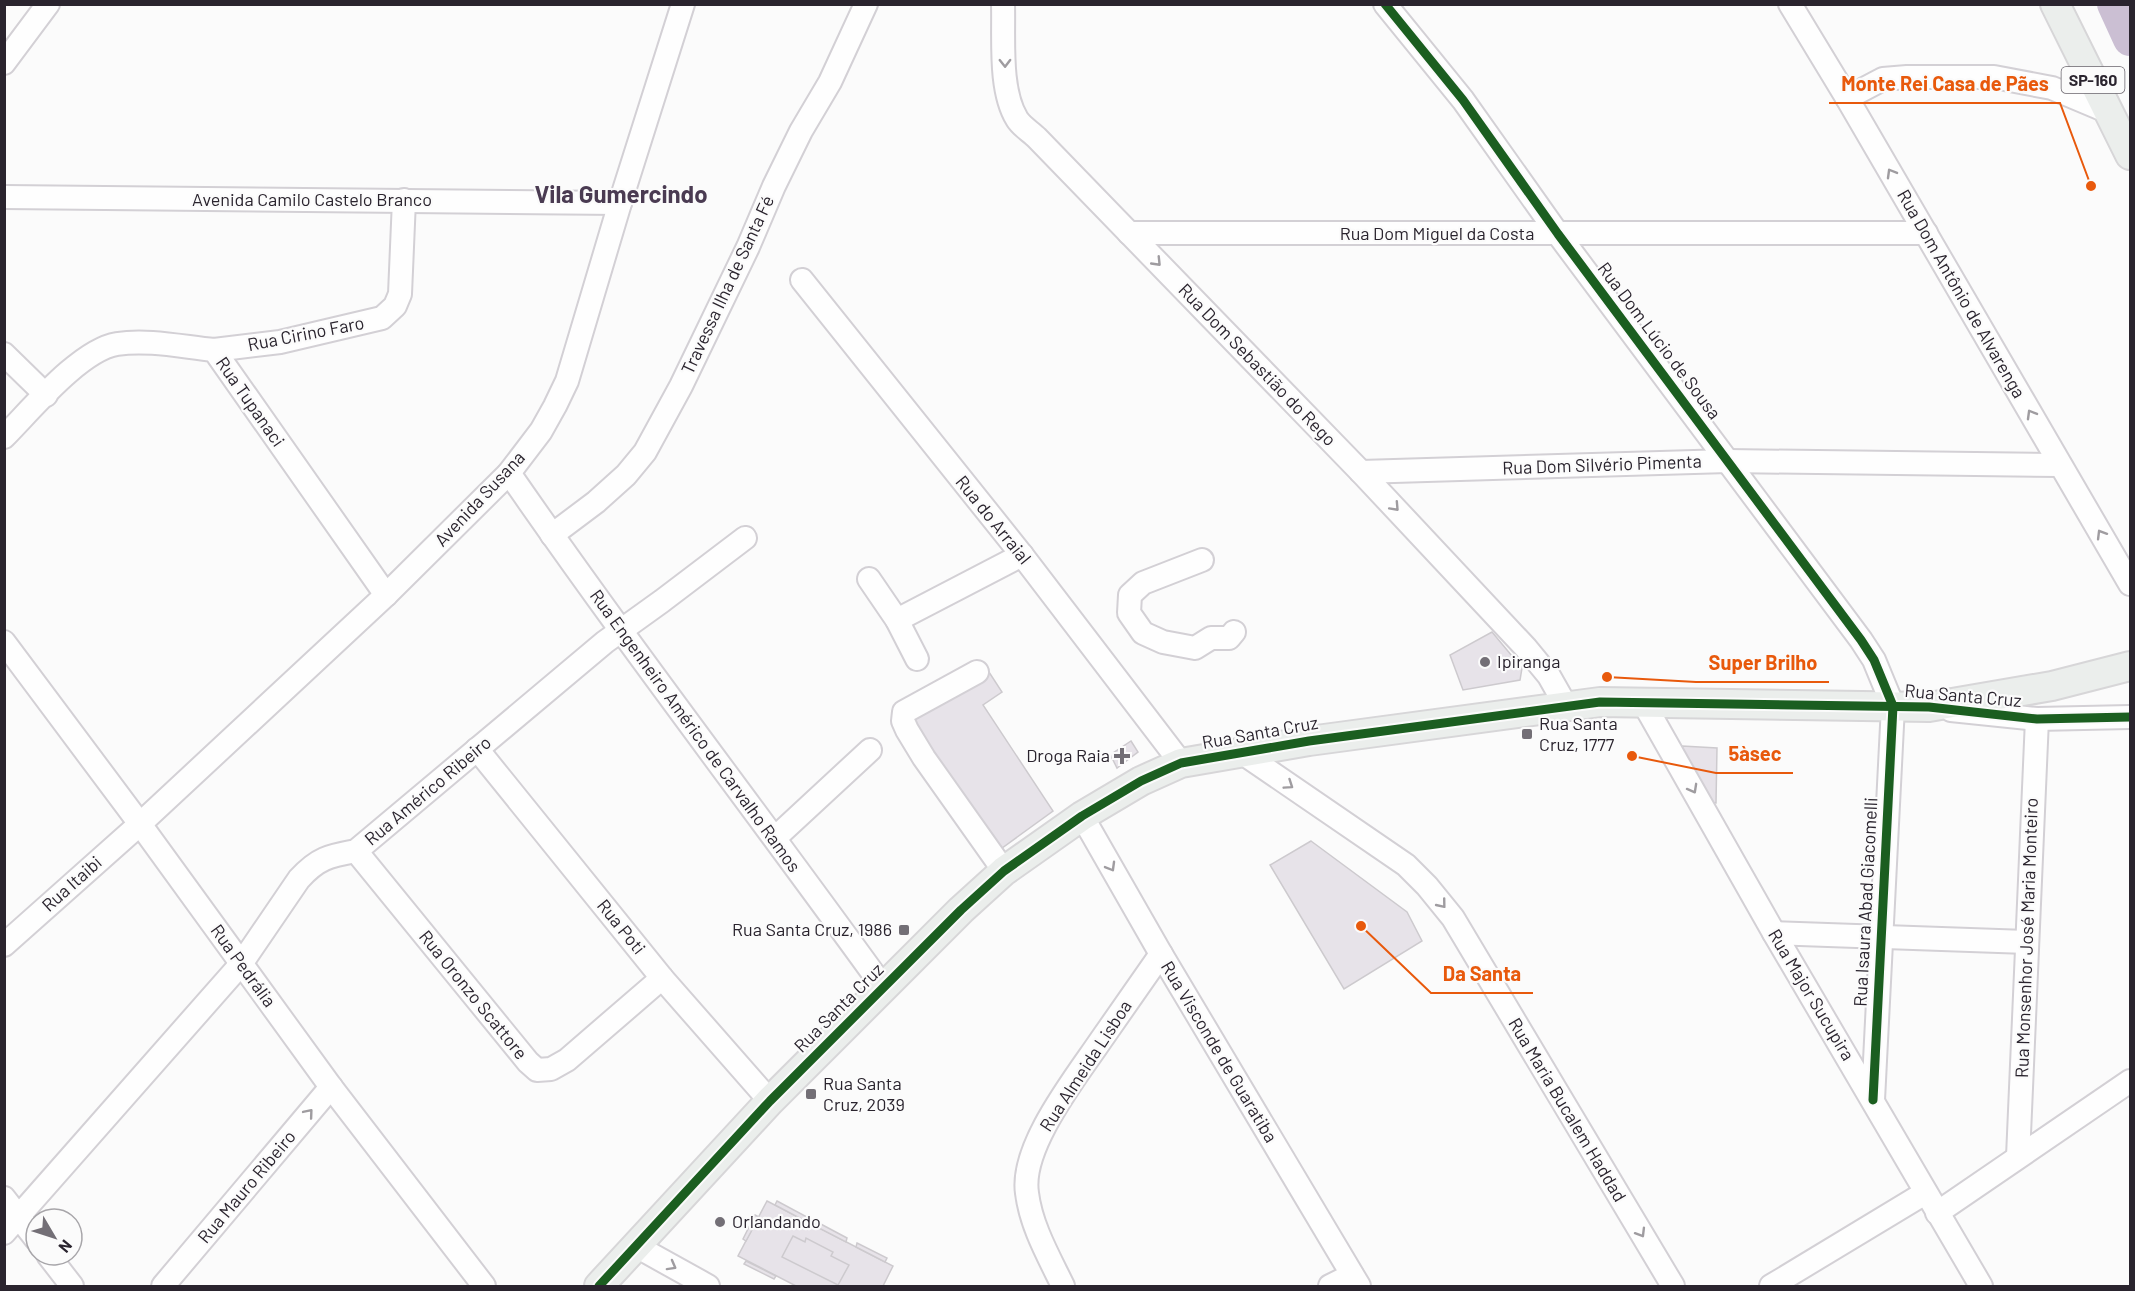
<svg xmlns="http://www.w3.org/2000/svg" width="2135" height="1291" font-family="Barlow,sans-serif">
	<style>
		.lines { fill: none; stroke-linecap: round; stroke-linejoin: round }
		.river { stroke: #cbbfd3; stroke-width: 34 }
		.building { fill: #e7e3e9; stroke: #cdcace; stroke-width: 1.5 }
		.minor-casing { stroke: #d3d0d5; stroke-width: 26 }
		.major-casing { stroke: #d7d6d8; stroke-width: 32 }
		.minor { stroke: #fefefe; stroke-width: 22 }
		.major { stroke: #ebeeec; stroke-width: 28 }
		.cycleway-casing { stroke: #fbfbfb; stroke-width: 13 }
		.cycleway { stroke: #1b5e20; stroke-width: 9 }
		.oneway { stroke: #9f9ca0 }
		.poi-dot { fill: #736f76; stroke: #fbfbfb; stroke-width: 2 }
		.labels { text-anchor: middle; stroke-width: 4.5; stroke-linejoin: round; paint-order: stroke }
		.shield { fill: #fbfbfb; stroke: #69646c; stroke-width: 1.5 }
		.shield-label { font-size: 16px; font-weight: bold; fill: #2a242e }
		.street-label { font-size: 18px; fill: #2a242e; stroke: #fbfbfb }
		.poi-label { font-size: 18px; fill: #2a242e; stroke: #fbfbfb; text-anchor: start }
		.district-label { font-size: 24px; font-weight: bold; fill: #4a3b52; stroke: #fbfbfb }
		.leader { fill: none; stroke: #e8590c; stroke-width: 2 }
		.callout-dot { fill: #e8590c; stroke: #fbfbfb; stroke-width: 2 }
		.callout-label { font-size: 20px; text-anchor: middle; font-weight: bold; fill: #e8590c; stroke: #fbfbfb; stroke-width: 4.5; stroke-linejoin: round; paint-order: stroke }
	</style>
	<rect width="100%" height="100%" fill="#fbfbfb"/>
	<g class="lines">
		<path class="river" d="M2114,4L2130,39"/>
	</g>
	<g class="building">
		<path d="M1492,632L1522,668L1520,680L1463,690L1450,655Z"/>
		<path d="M987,669L1002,692L983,705L1053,811L998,851L911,719Z"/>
		<path d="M1131,741L1138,752L1117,768L1112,758L1113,753Z"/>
		<path d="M1682,746L1717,748L1716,803L1705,802L1678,753Z"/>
		<path d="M1311,841L1407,912L1422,941L1344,989L1270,865Z"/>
		<path d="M767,1201L893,1266L883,1286H796L738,1256Z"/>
		<path d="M777,1201L807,1217L805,1221L775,1205Z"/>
		<path d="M755,1215L759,1217L746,1241L743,1239Z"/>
		<path d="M817,1222L847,1238L846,1242L815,1226Z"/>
		<path d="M793,1236L805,1242L806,1238L833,1252L831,1256L849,1265L838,1285L782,1257Z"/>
		<path d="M857,1243L887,1258L885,1262L856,1247Z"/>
		<path d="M746,1261L776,1276L774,1279L744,1264Z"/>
	</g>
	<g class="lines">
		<g class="minor-casing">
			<g id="minor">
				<path d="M1003,4C1004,38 999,90 1017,119C1021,126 1031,132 1037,138L1361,472L1526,648L1549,676L1566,706"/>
				<path d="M1385,4L1463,100L1558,234L1861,640L1874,660L1893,706L1873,1100"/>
				<path d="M1790,4L1847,98L2130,584"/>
				<path d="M4,63L48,4"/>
				<path d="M1847,98L1883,79L1907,77H1994L2052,88L2109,112"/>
				<path d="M4,197L620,203"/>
				<path d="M1129,233H1926"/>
				<path d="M802,280L1022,555L1181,763"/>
				<path d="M214,350L280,342L382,318L395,306L400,294L404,200"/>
				<path d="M4,354L46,395"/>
				<path d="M4,437C31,410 80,350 117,344C148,339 183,347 214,350L386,595"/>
				<path d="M1361,472L1728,461L2060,465"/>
				<path d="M509,473C630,648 759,815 883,987"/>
				<path d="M552,535L596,502L626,475L645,452L681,386L748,247L774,186L801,131L830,82L866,4"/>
				<path d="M1202,560L1143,583L1130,595L1129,613L1143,633L1163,642L1195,648L1211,638H1229L1234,632"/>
				<path d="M869,579L897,620L917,659"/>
				<path d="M897,620L1022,555"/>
				<path d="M4,642L140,824L331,1087L484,1286"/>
				<path d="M977,672L904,712L903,721L907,730L924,758L1004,871"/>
				<path d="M1643,702L1774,933L1981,1286"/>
				<path d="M1951,710L2037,719L2130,717"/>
				<path d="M477,749L662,978L770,1101"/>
				<path d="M1241,752L1406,865L1427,886L1453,918L1673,1286"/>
				<path d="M1082,816L1161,954L1359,1286"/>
				<path d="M775,838L870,750"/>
				<path d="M356,851L528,1062L537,1070L551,1069L567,1060L662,978"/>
				<path d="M1774,933L2027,942"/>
				<path d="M4,945L140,824L386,595L509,473L541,431L555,406L567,381L620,203L683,4"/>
				<path d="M2018,1157L2037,719"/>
				<path d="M4,1198L36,1239"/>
				<path d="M1937,1213L2130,1081"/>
				<path d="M4,1233L241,964L299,879C318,858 329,856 356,851L605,642L662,601L745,538"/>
				<path d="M636,1246L708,1286"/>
				<path d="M48,1255L72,1286"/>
				<path d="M163,1286L331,1087"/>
				<path d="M1063,1286C1049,1257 1031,1226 1027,1193C1020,1147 1076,1077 1101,1040C1121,1011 1141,983 1161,954"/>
				<path d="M1330,1286L1352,1275"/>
				<path d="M1771,1286L1925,1193"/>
			</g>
		</g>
		<g class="major-casing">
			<g id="major">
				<path d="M2055,4L2130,155"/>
				<path d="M599,1286L770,1101L961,910L1004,871L1082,816L1141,781L1181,763L1309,741L1600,702L1929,707L2052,686L2130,666"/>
			</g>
		</g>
		<use href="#minor" class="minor"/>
		<use href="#major" class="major"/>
		<g class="cycleway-casing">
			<g id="cycleway">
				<path d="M1385,4L1463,100L1558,234L1861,640L1874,660L1893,706L1873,1100"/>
				<path d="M599,1286L770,1101L961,910L1004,871L1082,816L1141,781L1181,763L1309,741L1600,702L1929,707L2037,719L2130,717"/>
			</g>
		</g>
		<use href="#cycleway" class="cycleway"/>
	</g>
	<defs><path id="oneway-chevron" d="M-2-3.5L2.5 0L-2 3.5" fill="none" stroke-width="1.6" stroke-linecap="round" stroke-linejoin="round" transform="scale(1.5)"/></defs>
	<g class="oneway">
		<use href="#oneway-chevron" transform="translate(1005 63) rotate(89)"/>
		<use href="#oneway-chevron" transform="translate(1891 173) rotate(-120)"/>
		<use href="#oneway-chevron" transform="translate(1157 262) rotate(46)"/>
		<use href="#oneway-chevron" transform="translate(2031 414) rotate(-120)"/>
		<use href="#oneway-chevron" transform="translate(1395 507) rotate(47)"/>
		<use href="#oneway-chevron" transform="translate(2101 534) rotate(-121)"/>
		<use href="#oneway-chevron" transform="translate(1289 785) rotate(34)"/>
		<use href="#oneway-chevron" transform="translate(1693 789) rotate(61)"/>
		<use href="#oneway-chevron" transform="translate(1111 867) rotate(60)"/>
		<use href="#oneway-chevron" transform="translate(1442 904) rotate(51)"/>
		<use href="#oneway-chevron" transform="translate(309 1113) rotate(-50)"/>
		<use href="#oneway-chevron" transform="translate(1641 1233) rotate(59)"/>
		<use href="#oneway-chevron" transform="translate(672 1266) rotate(29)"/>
	</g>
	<g class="poi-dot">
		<circle cx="1485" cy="662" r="6"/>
		<rect x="1521" y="728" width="12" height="12" rx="3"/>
		<path d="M1119 747h6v6h6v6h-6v6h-6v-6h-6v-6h6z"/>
		<rect x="898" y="924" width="12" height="12" rx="3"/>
		<rect x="805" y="1088" width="12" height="12" rx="3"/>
		<circle cx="720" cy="1222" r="6"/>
	</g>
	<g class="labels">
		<rect class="shield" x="2061.5" y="67" width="63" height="26" rx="4.5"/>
		<g class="shield-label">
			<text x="2093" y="86">SP-160</text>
		</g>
		<g class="street-label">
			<text x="312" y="206">Avenida Camilo Castelo Branco</text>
			<text x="1437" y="240">Rua Dom Miguel da Costa</text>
			<text transform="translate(728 285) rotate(-65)" y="6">Travessa Ilha de Santa Fé</text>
			<text transform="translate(1961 294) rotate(60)" y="6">Rua Dom Antônio de Alvarenga</text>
			<text transform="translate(306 334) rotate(-11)" y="6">Rua Cirino Faro</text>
			<text transform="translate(1659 341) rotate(53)" y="6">Rua Dom Lúcio de Sousa</text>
			<text transform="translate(1257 365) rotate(46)" y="6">Rua Dom Sebastião do Rego</text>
			<text transform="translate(250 402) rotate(55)" y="6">Rua Tupanaci</text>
			<text transform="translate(1602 465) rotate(-2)" y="6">Rua Dom Silvério Pimenta</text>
			<text transform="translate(480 499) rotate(-47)" y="6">Avenida Susana</text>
			<text transform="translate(993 520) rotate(51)" y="6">Rua do Arraial</text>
			<text transform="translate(1963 696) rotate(5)" y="6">Rua Santa Cruz</text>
			<text transform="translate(695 731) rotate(54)" y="6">Rua Engenheiro Américo de Carvalho Ramos</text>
			<text transform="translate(1260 733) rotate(-10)" y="6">Rua Santa Cruz</text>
			<text transform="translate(428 791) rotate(-40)" y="6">Rua Américo Ribeiro</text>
			<text transform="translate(72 884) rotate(-42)" y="6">Rua Itaibi</text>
			<text transform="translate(1866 902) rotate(-87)" y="6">Rua Isaura Abad Giacomelli</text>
			<text transform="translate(621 927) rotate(51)" y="6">Rua Poti</text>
			<text transform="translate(2027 938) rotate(-88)" y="6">Rua Monsenhor José Maria Monteiro</text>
			<text transform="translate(243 966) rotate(54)" y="6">Rua Pedrália</text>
			<text transform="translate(473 995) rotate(51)" y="6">Rua Oronzo Scattore</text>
			<text transform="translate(1811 995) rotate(59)" y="6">Rua Major Sucupira</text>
			<text transform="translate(839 1008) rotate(-45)" y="6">Rua Santa Cruz</text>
			<text transform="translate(1219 1052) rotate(59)" y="6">Rua Visconde de Guaratiba</text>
			<text transform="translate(1086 1066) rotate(-57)" y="6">Rua Almeida Lisboa</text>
			<text transform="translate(1567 1110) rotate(59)" y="6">Rua Maria Bucalem Haddad</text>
			<text transform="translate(247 1187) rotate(-50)" y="6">Rua Mauro Ribeiro</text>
		</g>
		<g class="poi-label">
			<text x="1497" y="668">Ipiranga</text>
			<text x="1539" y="730">Rua Santa<tspan x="1539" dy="21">Cruz, 1777</tspan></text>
			<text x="1110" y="762" text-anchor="end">Droga Raia</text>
			<text x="892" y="936" text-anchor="end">Rua Santa Cruz, 1986</text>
			<text x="823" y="1090">Rua Santa<tspan x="823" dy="21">Cruz, 2039</tspan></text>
			<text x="732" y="1228">Orlandando</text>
		</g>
		<g class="district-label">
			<text x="621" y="203">Vila Gumercindo</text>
		</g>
	</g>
	<path class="leader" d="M2091 186L2060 103H1829M1607 677L1696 682H1829M1632 756L1716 773H1793M1361 926L1431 993H1533"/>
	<g class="callout-dot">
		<circle cx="2091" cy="186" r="6"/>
		<circle cx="1607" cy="677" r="6"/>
		<circle cx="1632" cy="756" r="6"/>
		<circle cx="1361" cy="926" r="6"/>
	</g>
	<g class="callout-label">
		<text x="1945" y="91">Monte Rei Casa de Pães</text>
		<text x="1763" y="670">Super Brilho</text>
		<text x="1755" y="761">5àsec</text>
		<text x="1482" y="981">Da Santa</text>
	</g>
	<rect width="2135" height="1291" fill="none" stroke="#2a242e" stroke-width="12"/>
	<g transform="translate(54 1237) rotate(129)"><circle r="28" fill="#fbfbfb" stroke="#a7a5a9" stroke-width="1.5"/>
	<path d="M0-4.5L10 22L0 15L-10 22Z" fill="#736f76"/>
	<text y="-9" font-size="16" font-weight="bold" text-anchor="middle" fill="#2a242e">N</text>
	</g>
</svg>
